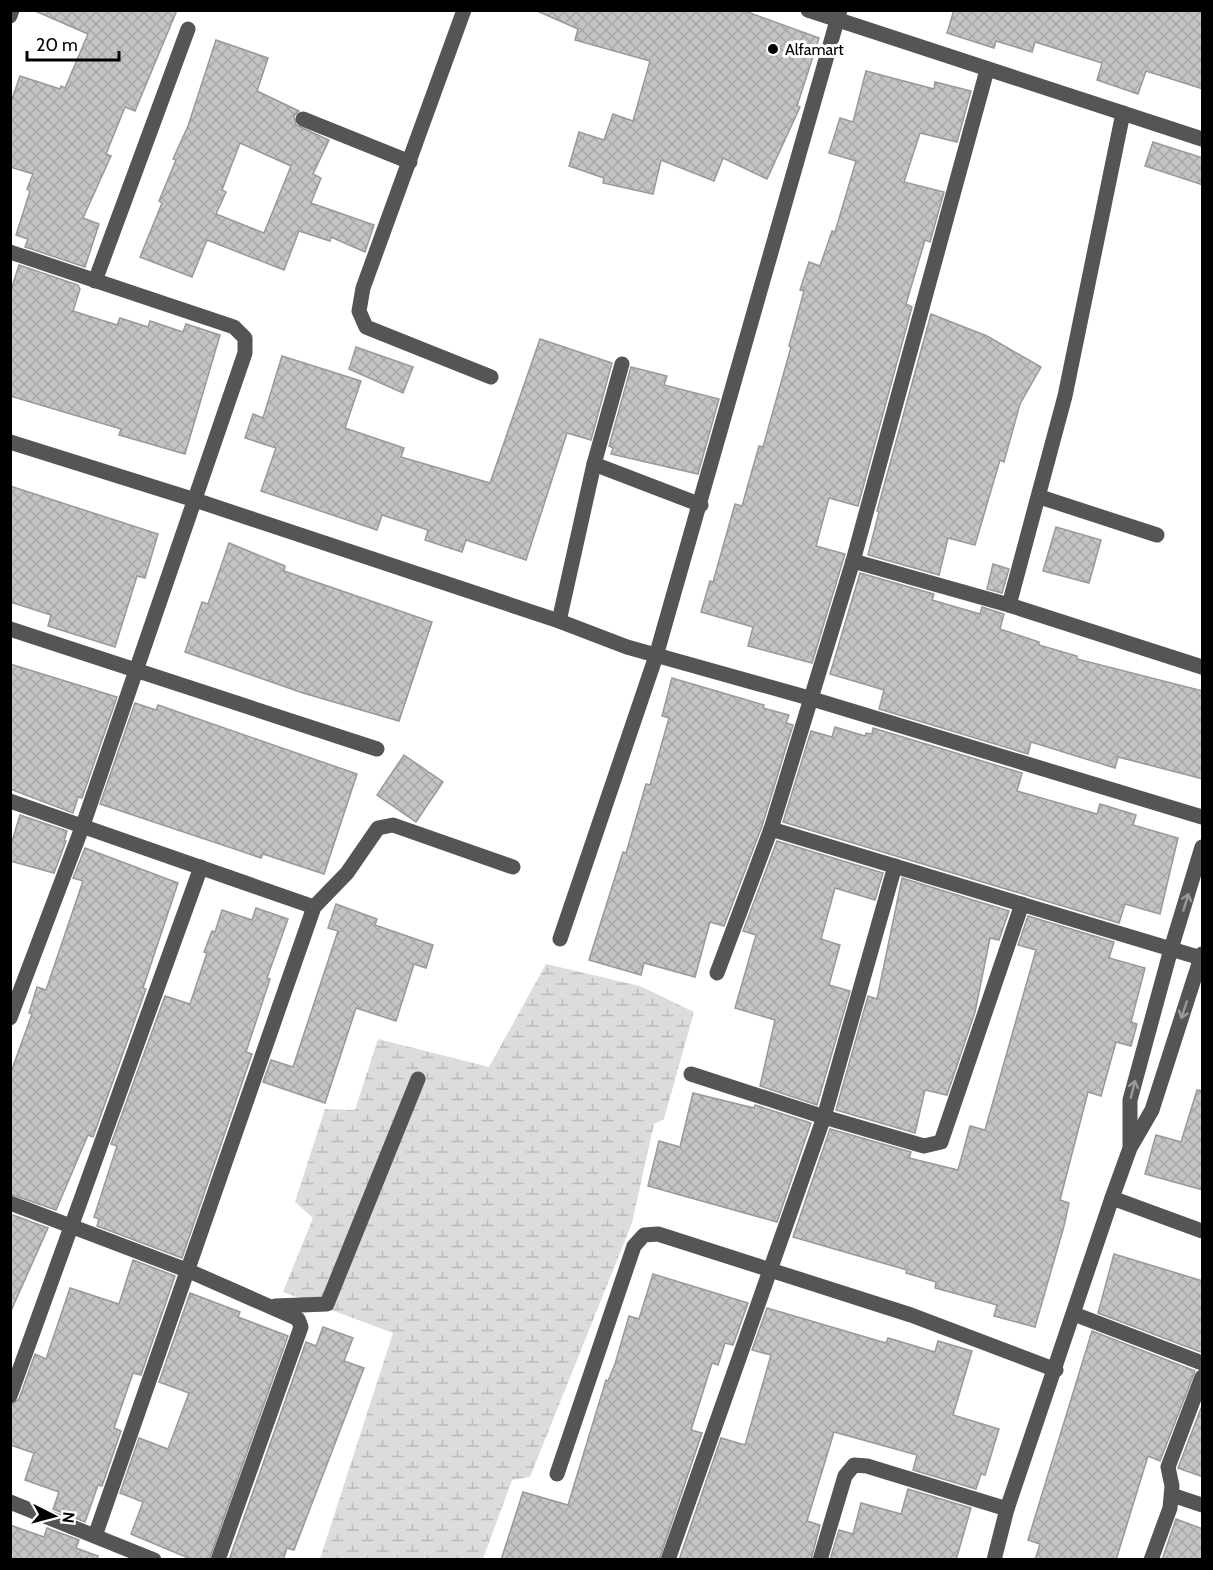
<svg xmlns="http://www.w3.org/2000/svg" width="1213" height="1570" font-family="Cabin,sans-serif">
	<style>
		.wetland { fill: url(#wetland-marsh) }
		.building { fill: url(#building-cross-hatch); stroke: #999; stroke-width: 1.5; fill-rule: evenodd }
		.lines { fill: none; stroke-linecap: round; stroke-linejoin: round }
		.minor { stroke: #555; stroke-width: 15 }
		.oneway { stroke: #999 }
		.poi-dot { fill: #000; stroke: #fff; stroke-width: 2 }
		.labels { text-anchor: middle; stroke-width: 6; stroke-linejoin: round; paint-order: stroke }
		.poi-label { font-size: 16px; fill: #000; stroke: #fff; text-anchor: start }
	</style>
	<defs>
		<pattern id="wetland-marsh" width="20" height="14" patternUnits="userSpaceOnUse" patternTransform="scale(1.5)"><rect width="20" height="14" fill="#dcdcdc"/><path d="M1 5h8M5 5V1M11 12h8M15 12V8" fill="none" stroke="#bbb"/></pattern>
		<pattern id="building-cross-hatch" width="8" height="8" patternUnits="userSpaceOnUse" patternTransform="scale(1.5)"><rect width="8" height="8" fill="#c4c4c4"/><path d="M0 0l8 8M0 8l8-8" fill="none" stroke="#a7a7a7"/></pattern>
	</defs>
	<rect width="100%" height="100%" fill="#fff"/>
	<path class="wetland" d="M546,964L640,986L694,1012L664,1119L654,1124L632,1223L530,1477L512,1480L483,1559H320L393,1333L283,1292L313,1218L295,1202L325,1109L355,1110L378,1039L489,1067Z"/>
	<g class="building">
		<path d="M33,10H177L135,111L125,107L106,154L111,156L83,218L99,224L85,267L25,247L28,239L16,235L30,191L27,189L33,174L10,167V105L20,76L60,89L61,86L65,88L88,34Z"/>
		<path d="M535,10H742L819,38L797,106L800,107L767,179L723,158L714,181L661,160L653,194L603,183L604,178L569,166L579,132L604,140L613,114L633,121L650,61L575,40L578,29Z"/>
		<path d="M954,10H1203V89L1146,71L1138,94L1097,80L1102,63L1035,42L1032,52L996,41L994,48L947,33Z"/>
		<path d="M216,40L268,58L257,91L299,111L294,116L296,125L329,140L313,174L321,178L311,203L374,225L365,252L331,237L330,241L299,231L284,270L207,240L192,277L140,257L162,203L159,201L176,160L173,159L188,126ZM240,143L291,166L264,233L216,214L226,192L222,190Z"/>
		<path d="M866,71L934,89L935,82L971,91L957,142L920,133L904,182L944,192L930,242L925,240L906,304L912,307L858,506L829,498L816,546L845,554L812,663L748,646L753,627L701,612L710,581L713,582L735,504L742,506L759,446L763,447L791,347L789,346L804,291L800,290L809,262L820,266L832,231L835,232L856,161L829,153L840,118L853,122Z"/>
		<path d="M1153,142L1203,158V185L1145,166Z"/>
		<path d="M19,265L78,285L80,289L73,311L117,325L120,318L148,327L150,321L183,332L186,324L220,335L185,454L119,435L121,429L10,396V293Z"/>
		<path d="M931,314L987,336L1041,367L1020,404L1004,462L1000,460L975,545L948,538L939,575L868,555L879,512L877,511Z"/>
		<path d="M540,339L612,363L591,440L567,433L526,560L466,540L462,552L425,540L428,530L382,515L377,530L261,491L276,448L245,438L253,414L263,418L282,356L361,381L345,428L404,448L401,457L490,483Z"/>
		<path d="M356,347L413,367L403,393L349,369Z"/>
		<path d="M631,367L667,376L664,385L719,399L698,474L611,454L613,448L609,446Z"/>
		<path d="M10,486L158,534L145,578L137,576L115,647L48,626L51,615L10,602Z"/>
		<path d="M1056,527L1101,540L1089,583L1043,571Z"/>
		<path d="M229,543L285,566L284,571L432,622L399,721L303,693L185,652L202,602L208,604Z"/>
		<path d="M993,564L1009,569L1002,593L987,589Z"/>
		<path d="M860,573L934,594L932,600L980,614L982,607L1004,614L1000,629L1039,642V645L1077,656V659L1203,691V779L1118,757L1115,768L1031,742L1028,754L879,709L884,690L830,674Z"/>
		<path d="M10,664L117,697L82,798L78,797L73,813L10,789Z"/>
		<path d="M672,678L764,705L763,708L789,715L786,723L793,725L762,826L724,926L710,922L695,977L644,963L641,975L589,960L623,852L626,853L646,784L650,785L669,718L662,716Z"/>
		<path d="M135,703L156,710L158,705L357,774L324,874L263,854L261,858L100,804Z"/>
		<path d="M835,727L865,736L866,733L872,734L873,728L1022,773L1017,791L1097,814L1100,804L1136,815L1133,825L1178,838L1160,914L1125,904L1119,923L783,822L811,731L832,737Z"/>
		<path d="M404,755L443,782L416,822L377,795Z"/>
		<path d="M20,815L67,831L64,841H66L54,873L10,861V848Z"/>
		<path d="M777,841L883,873L875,900L835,888L821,939L840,945L829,985L850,991L817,1105L760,1086L775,1020L735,1008L756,935L743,931Z"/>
		<path d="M85,848L178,883L143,988L146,989L93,1137L88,1135L56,1210L10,1194V1075L32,1014L29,1013L37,987L46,990L83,881L73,878Z"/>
		<path d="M902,878L1009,911L999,940L990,938L975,1012L947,1095L925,1090L915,1133L836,1110L868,996L877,999Z"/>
		<path d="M336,904L377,919L375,925L433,945L426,968L414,964L396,1021L356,1008L325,1103L263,1082L271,1060L293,1067L338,931L328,928Z"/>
		<path d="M256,908L288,919L267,978L270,979L246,1052L252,1054L182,1258L97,1226L99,1219L94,1217L117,1146L111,1144L165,996L190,1004L207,953L204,952L212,931L215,932L222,910L252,920Z"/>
		<path d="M1028,916L1114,942L1109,958L1145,968L1131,1022L1137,1024L1131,1046L1116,1042L1101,1096L1088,1092L1060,1200L1069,1203L1064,1226L1035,1327L994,1316L997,1305L935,1288L936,1282L906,1273L907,1270L793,1237L830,1129L911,1152L909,1158L958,1170L970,1126L985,1130L1036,950L1018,945Z"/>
		<path d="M1197,1090L1203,1091V1190L1145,1174L1156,1135L1181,1142Z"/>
		<path d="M693,1093L754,1108L755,1105L811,1123L777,1222L648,1186L659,1141L680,1147Z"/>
		<path d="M10,1214L48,1228L10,1313Z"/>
		<path d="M1114,1254L1203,1281V1353L1098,1313Z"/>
		<path d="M133,1260L175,1276L141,1375L133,1373L114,1428L121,1431L102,1486L98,1485L85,1522L53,1509L59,1492L25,1480L34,1453L10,1445V1406L19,1399L35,1354L46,1359L70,1288L119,1304Z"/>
		<path d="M653,1274L748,1303L733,1345L725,1343L718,1365L712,1363L691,1430L702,1433L659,1560H501L523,1492L568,1505L606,1380L608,1381L615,1364L629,1316L639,1319Z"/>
		<path d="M190,1293L240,1312L238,1317L288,1336L209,1560H193L131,1534L143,1502L120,1493L139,1438L168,1449L189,1393L159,1382Z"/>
		<path d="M767,1308L886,1343L888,1338L935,1352L938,1341L972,1351L953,1415L999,1429L985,1475L981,1474L976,1489L913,1470L917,1455L834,1432L807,1521L820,1525L811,1560H679L721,1438L745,1445L771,1355L752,1350Z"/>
		<path d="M323,1327L353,1338L344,1361L364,1368L294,1550L287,1548L283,1560H229L306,1342L316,1346Z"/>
		<path d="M1092,1331L1195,1371L1160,1461L1148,1456L1116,1560H1035L1040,1544L1028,1540Z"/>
		<path d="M1203,1403V1477L1178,1468Z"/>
		<path d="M908,1489L971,1508L956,1560H830L839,1530L853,1534L861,1503L901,1514Z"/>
		<path d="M1176,1519L1203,1529V1560H1162Z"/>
		<path d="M10,1525L44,1537L47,1528L79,1540L76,1548L98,1556L97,1560H10Z"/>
	</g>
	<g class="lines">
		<g class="minor">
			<path d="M464,10L363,288L359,311L366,327L491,377"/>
			<path d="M808,10L1202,139"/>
			<path d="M10,16L12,10"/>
			<path d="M303,119L410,162"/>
			<path d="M10,252L234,327L245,338V353L83,825L10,1018"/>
			<path d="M95,281L188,29"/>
			<path d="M10,442L195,500L559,621L627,647L809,698L1202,817"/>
			<path d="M594,464L701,505"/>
			<path d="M1040,497L1157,535"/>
			<path d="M853,561L1009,605L1202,667"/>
			<path d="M1009,605L1065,396L1123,113"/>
			<path d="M559,621L594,464L622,364"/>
			<path d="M10,629L377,749"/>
			<path d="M10,801L314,907"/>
			<path d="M771,829L1201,958"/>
			<path d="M560,939L656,656L840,10"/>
			<path d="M717,973L771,829L853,561L987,70"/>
			<path d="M691,1074L824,1117L924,1146L941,1142L1022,904"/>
			<path d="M1130,1145V1100L1171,949L1202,847"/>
			<path d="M1112,1198L1202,1231"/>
			<path d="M10,1203L189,1271L298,1319L301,1327L218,1560"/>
			<path d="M275,1306L327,1304L418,1079"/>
			<path d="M1074,1314L1202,1363"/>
			<path d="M10,1396L201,867"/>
			<path d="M557,1474L634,1246L644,1235L658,1234L911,1315L1056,1370"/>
			<path d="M1172,1495L1202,1505"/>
			<path d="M10,1502L154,1560"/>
			<path d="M95,1536L314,907L347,873L378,828L393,825L513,867"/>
			<path d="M668,1560L824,1117L895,866"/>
			<path d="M820,1560L845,1476L854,1465L867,1466L1007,1509"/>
			<path d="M994,1560L1007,1509L1112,1198L1130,1148L1152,1110L1202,954"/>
			<path d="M1151,1560L1170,1508L1172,1486L1168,1467L1202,1377"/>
		</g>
	</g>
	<defs><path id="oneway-shaft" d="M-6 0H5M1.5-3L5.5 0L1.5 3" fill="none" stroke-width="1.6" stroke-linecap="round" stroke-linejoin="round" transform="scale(1.5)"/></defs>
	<g class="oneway">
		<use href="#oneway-shaft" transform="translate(1186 902) rotate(-73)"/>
		<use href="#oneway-shaft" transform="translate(1184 1010) rotate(108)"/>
		<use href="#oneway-shaft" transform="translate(1133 1089) rotate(-76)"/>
	</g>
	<circle class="poi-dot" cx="773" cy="49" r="6"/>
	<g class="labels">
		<g class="poi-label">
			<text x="785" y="55">Alfamart</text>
		</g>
	</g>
	<rect width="1213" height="1570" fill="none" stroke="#000000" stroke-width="24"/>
	<g transform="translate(54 1516) rotate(96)" stroke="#ffffff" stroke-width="4.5" paint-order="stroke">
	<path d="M0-4.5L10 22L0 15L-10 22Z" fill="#000000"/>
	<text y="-9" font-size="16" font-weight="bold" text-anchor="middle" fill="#000000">N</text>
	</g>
	<path d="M27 51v9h92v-9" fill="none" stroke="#000000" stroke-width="3"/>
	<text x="36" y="51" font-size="18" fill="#000000" stroke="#ffffff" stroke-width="4.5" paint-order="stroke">20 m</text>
</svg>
